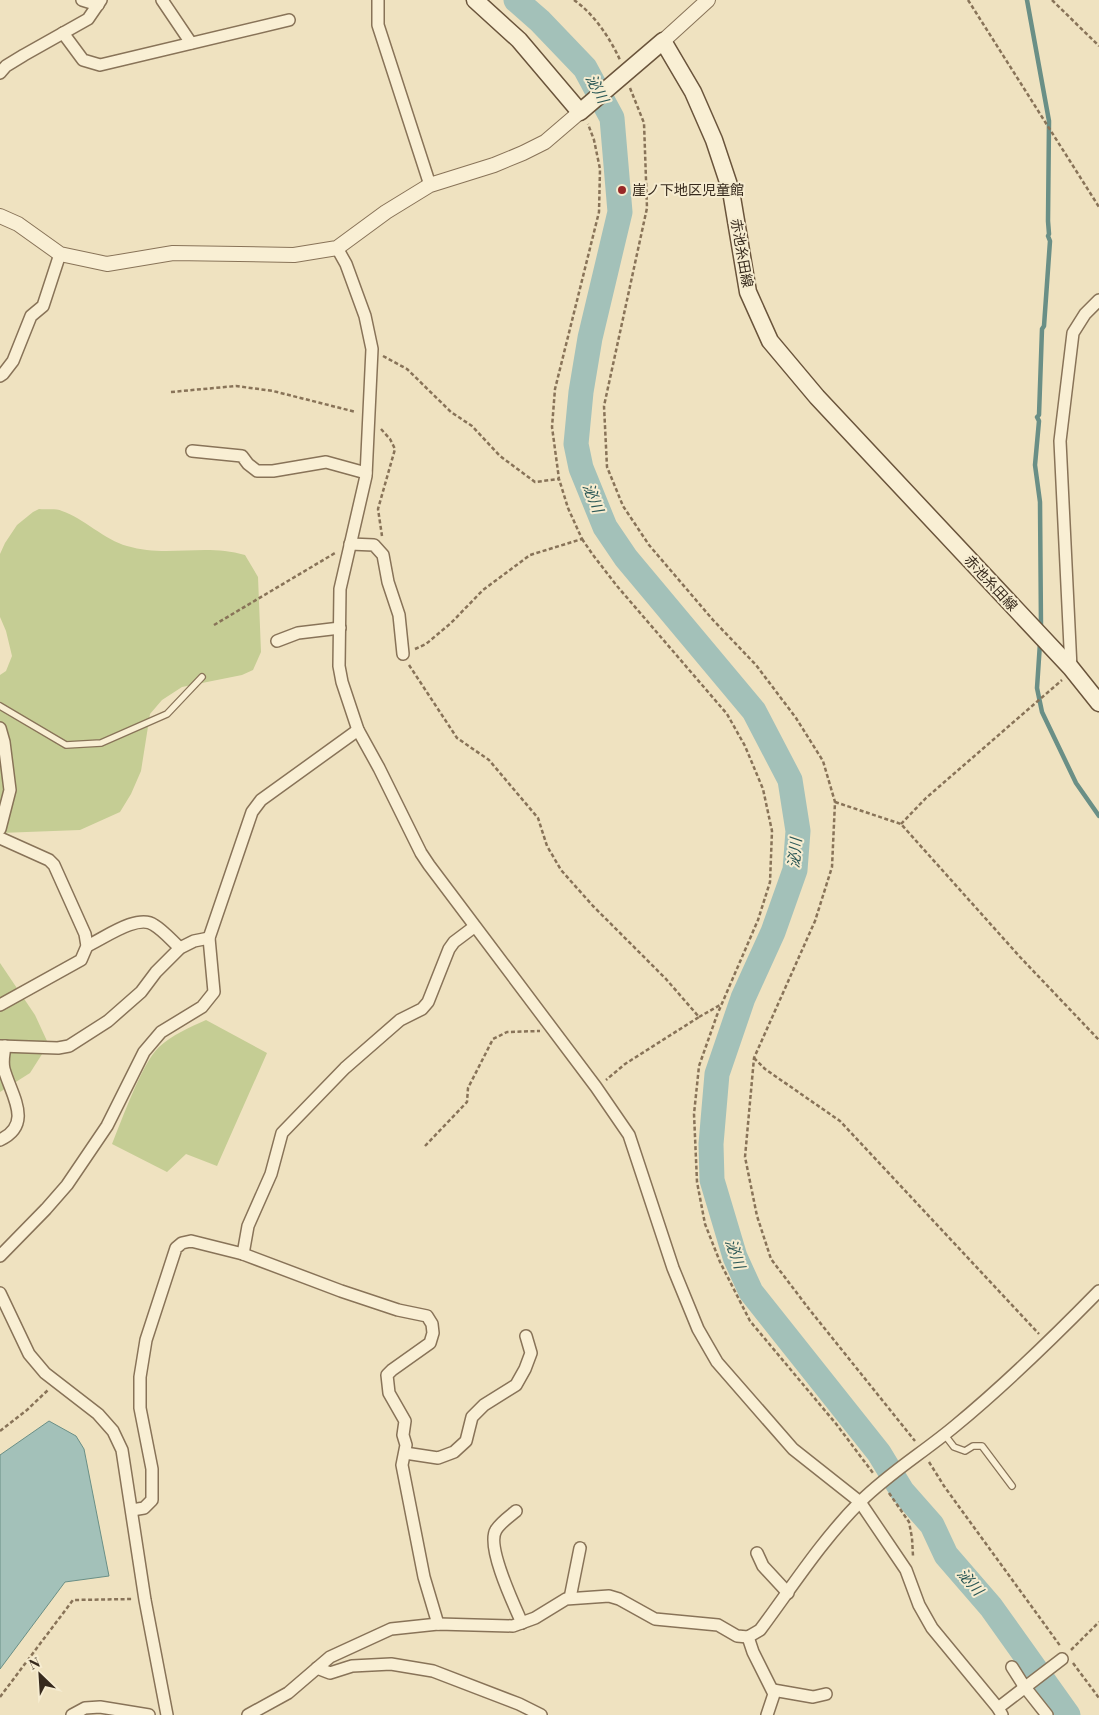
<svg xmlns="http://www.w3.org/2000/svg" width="1099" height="1715" font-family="'Playfair Display','Noto Sans JP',serif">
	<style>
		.green { fill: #c5cd94 }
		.water { fill: #a3c1b9; stroke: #6a8f86 }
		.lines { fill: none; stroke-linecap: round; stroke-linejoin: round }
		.stream { stroke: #6a8f86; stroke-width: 4.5 }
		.river { stroke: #a3c1b9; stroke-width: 25 }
		.service-casing { stroke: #887358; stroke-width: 8 }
		.minor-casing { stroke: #887358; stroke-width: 14 }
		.tertiary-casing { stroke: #887358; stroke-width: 16 }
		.secondary-casing { stroke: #6a543b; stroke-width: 19 }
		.path { stroke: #887358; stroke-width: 2.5; stroke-dasharray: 4 2.5; stroke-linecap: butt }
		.service { stroke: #f9efd4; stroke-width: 5.5 }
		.minor { stroke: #f9efd4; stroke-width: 11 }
		.tertiary { stroke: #f9efd4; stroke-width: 14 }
		.secondary { stroke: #f9efd4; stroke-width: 16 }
		.poi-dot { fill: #982827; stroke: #f6ecd0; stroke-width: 2 }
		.labels { text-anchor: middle; stroke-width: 4; stroke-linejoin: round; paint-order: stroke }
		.poi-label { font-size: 14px; fill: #372a1d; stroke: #f6ecd0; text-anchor: start }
		.street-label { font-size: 14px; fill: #372a1d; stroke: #f6ecd0 }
		.water-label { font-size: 15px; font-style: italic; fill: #2c5856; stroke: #f6ecd0 }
	</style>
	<rect width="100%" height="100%" fill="#efe2c0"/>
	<g class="green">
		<path d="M39,509C46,510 56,508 62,511C83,518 105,540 127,546C167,558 204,543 245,555L258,577L261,652L253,670L242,675L182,687L162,700L150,714L141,771L131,794L120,812L80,830L0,833V675L6,671L12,656L6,631L0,617V554L5,543L17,525L33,512Z"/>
		<path d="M0,963L35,1015L47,1041L44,1051L30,1073L0,1092Z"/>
		<path d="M206,1020L267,1053L217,1166L186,1154L167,1172L112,1144C122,1120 142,1063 159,1047C172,1035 190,1027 206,1020Z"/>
	</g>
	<path class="water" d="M49,1421L76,1436L84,1449L109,1576L65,1582L0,1669V1455Z"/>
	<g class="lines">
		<g class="stream">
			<path d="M1027,0L1049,121L1048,221L1049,234L1048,236L1050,241L1044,326L1042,329L1039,415L1037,417L1039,421L1035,465L1040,502L1041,628"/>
			<path d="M1040,643L1037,688L1042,712L1076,783L1099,816"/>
		</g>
		<path class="river" d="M516,0L540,21L585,68L612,118L620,212L590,338L581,392L576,444L581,468L605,527L626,558L754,711L790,780L798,831L795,870L773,932L743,998L717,1074L711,1144L712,1180L735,1257L751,1292L879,1453L902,1491L932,1525L946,1555L991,1607L1068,1715"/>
		<g class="service-casing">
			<g id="service">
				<path d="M0,706L66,745L101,743L167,714L202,677"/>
				<path d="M944,1434L954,1447L965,1451L973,1446H982L1012,1486"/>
			</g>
		</g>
		<g class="minor-casing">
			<g id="minor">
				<path d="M82,0L98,5"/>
				<path d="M162,0L191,43"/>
				<path d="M378,0V25L430,185"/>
				<path d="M63,33L83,60L100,65L289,20"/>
				<path d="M0,73L6,66L24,55L88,19L101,0"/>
				<path d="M337,248L346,264L365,316L372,349L366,476L340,589L339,666L342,682L358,730L379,768L421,853L429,865L596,1087L629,1135L673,1268L698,1329L717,1362L793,1449L860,1502L906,1570L919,1605L932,1628L998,1708L1002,1715"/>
				<path d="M0,376L3,374L13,361L31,316L43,306L60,254"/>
				<path d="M192,451L242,456L248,464L257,471H273L326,462L366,473"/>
				<path d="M350,544L374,545L383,555L388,582L399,615L403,654"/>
				<path d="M277,641L298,633L340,628"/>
				<path d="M1071,668L1060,441L1073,333L1085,314L1099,300"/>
				<path d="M0,728L4,742L10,790L0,829"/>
				<path d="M0,838L49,860L54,865L85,934L87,946L81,960L0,1005"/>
				<path d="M87,946C103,939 138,913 154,925C164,931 172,941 180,948"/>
				<path d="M0,1046L58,1048L69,1046L108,1021L141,992L156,972L180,948L194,941L209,938"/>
				<path d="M0,1140C34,1124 11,1095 4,1069C2,1061 4,1054 5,1046"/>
				<path d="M243,1254L248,1226L271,1174L282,1133L345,1068L400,1020L422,1009L428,1002L449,949L454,942L474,927"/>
				<path d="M0,1256L46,1209L67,1185L107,1126L144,1052L161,1032L202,1007L214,992L209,938L252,812L261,800L358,730"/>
				<path d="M0,1293L29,1354L45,1373L98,1414L113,1431L122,1450L145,1600L167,1715"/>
				<path d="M405,1453L438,1458L454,1452L466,1441L472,1417L484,1405L516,1385L525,1369L531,1353L526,1336"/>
				<path d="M132,1510L144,1508L152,1500V1469L140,1408V1377L146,1340L176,1248L182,1243L191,1241L243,1254L341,1291L398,1310L427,1316L432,1324L433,1333L430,1343L392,1370L387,1375L389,1393L405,1421L403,1435L406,1445L402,1465L424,1577L438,1624"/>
				<path d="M516,1511C510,1516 500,1523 496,1530C486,1546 514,1605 522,1623"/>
				<path d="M757,1553L763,1566L788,1593"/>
				<path d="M570,1598L580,1548"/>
				<path d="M748,1637L753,1652L774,1694L767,1715"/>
				<path d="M1012,1667L1024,1686L1047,1715"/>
				<path d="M317,1668L330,1673L352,1666L391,1664L433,1671L519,1704L541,1715"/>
				<path d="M773,1690L813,1697L826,1694"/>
				<path d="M998,1708L1062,1659"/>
				<path d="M72,1715L85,1708L100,1707L149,1715"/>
				<path d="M248,1715L288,1693L330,1657L391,1629L438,1624L513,1626L535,1618L566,1599L609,1596L619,1599L655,1619L718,1625L737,1636L748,1637L760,1630C792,1587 822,1540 860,1502C889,1473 924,1452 955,1426C1006,1384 1053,1338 1099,1291"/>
			</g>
		</g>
		<g class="tertiary-casing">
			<g id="tertiary">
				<path d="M663,41L708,0"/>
				<path d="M0,216L18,224L60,254L107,264L173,253L294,255L337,248L386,212L430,185L494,165L523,153L545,142L580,112"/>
			</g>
		</g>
		<g class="secondary-casing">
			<path id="secondary" d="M475,0L519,40L580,112L663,41L693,92L714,140L731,191L748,292L770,341L817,397L1071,668L1099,703"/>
		</g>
		<g class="path">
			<path d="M574,0C594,14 610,38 620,60"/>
			<path d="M968,0L1099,207"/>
			<path d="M1052,0L1099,46"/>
			<path d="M630,88L644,123L647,208L604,406L607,467L623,506L649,545L713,620L756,665L796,718L823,761L835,802L832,867L815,921L754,1058L745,1157L757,1216L771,1259L809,1309L915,1441"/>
			<path d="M383,356L407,369L451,412L472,426L500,456L535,482L559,479"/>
			<path d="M171,392L236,386L273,391L356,412"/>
			<path d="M381,429L390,439L395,449L378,509L382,536"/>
			<path d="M582,539L593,555L617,586L727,714L745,746L763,789L772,831L770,882L758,920L717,1015L699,1066L694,1114L697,1182L705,1224L720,1262L750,1321L837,1425L873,1473"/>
			<path d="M214,625L335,553"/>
			<path d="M415,649L426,644L451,623L483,590L530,555L582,539L568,508L559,479L552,427L555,389L599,212L600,169L594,140L588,124"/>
			<path d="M409,665L457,738L489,760L538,818L547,846L561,870L593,906L666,979L699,1017L625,1064L606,1080"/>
			<path d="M835,802L901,824L1020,957L1099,1040"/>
			<path d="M901,824L926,798L1062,680"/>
			<path d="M699,1017L720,1005"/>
			<path d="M754,1058L765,1069L840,1121L1039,1334"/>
			<path d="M425,1146L467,1102L468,1088L493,1039L507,1032L540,1031"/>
			<path d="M0,1431L27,1410L48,1390"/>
			<path d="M929,1462L944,1486L1061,1647"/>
			<path d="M889,1493L909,1522L912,1538L913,1556"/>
			<path d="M1071,1650L1099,1622"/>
			<path d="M1073,1663L1099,1698"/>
			<path d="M0,1697L73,1600L132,1599"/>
		</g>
		<use href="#service" class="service"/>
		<use href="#minor" class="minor"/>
		<use href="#tertiary" class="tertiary"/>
		<use href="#secondary" class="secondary"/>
	</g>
	<circle class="poi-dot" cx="622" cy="190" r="5"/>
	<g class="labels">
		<g class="poi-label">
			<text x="632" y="195">崖ノ下地区児童館</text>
		</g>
		<g class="street-label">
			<text transform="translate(742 253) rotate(80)" y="5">赤池糸田線</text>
			<text transform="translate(991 583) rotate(47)" y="5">赤池糸田線</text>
		</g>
		<g class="water-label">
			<text transform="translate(597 89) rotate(62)" y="5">泌川</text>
			<text transform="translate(593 498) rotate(68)" y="5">泌川</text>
			<text transform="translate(795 853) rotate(-85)" y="5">泌川</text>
			<text transform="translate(735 1254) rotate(70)" y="5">泌川</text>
			<text transform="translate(970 1582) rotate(49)" y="5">泌川</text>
		</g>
	</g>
	<g transform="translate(40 1675) rotate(335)" stroke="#f6ecd0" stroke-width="4" paint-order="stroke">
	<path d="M0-4L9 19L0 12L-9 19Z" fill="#372a1d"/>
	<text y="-8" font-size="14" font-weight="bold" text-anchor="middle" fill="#372a1d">N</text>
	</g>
</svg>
